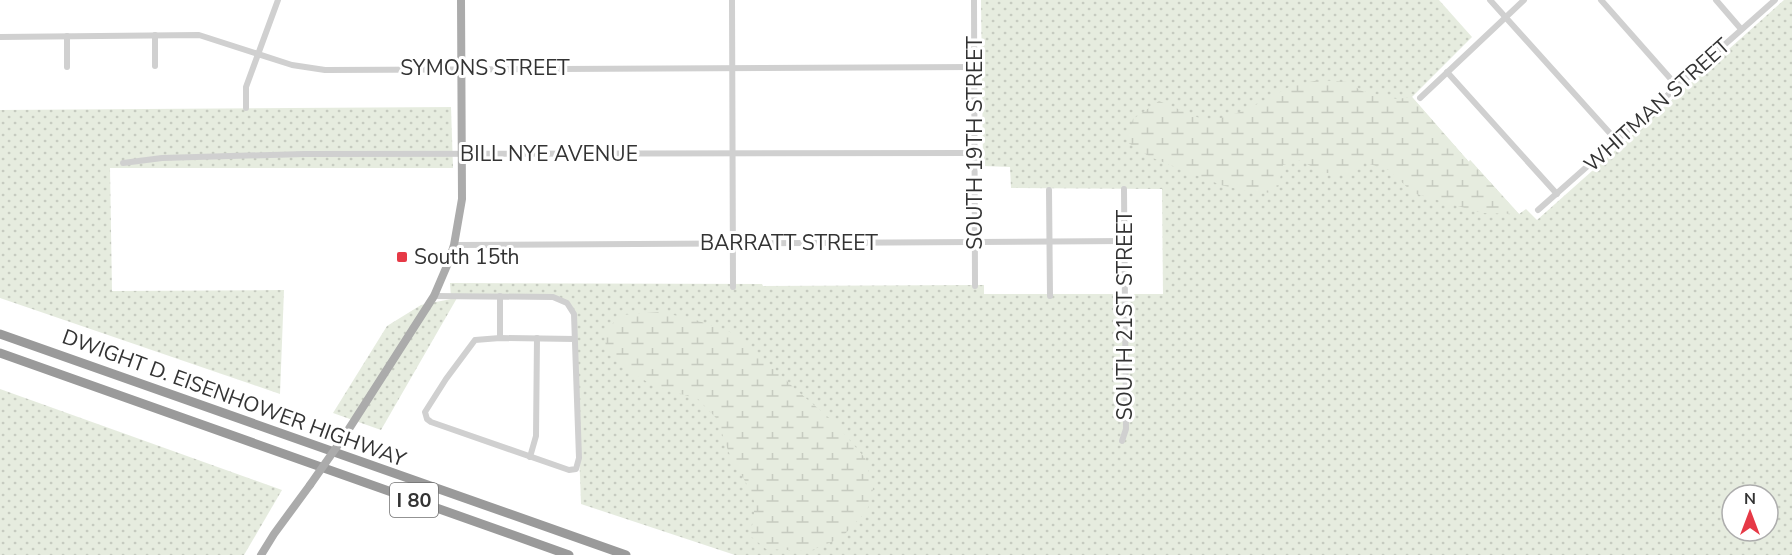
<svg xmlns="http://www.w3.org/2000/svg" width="1792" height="555" font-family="'Nunito Sans',sans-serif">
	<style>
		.grass { fill: url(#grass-dots); fill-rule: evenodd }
		.wetland { fill: url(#wetland-marsh) }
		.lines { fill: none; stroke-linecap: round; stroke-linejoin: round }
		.minor { stroke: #d0d0d0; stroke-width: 6 }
		.major { stroke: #ababab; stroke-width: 8 }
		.highway { stroke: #9a9a9a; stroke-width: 9 }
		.major-bridge { stroke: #ababab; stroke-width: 8 }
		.poi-dot { fill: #e63946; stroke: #fff; stroke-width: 2 }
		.labels { text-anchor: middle; stroke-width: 6; stroke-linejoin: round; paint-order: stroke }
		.shield { fill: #fff; stroke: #707070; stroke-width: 1.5 }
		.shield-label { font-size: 20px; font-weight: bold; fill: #333 }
		.street-label { font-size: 21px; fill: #333; stroke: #fff }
		.poi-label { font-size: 21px; fill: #333; stroke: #fff; text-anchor: start }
	</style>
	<defs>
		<pattern id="grass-dots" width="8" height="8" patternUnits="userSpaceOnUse" patternTransform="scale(1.5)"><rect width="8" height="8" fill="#e6ecdf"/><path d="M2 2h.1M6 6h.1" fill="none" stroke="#c6cbc0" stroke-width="1.8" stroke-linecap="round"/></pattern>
		<pattern id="wetland-marsh" width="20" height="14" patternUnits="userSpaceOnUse" patternTransform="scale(1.5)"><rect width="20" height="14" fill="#e6ecdf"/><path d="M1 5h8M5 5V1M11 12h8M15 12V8" fill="none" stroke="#c6cbc0"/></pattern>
	</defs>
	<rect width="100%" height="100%" fill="#fff"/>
	<g class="grass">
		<path d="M981,0H1439L1472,37L1412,97L1469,162L1470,160L1519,214L1526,209L1537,220L1784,0H1792V555H735L581,504L574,314L560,299L457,298L381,430L333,413L387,326L421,305L451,299L450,283L762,284L763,286L984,285V294H1163L1162,189L1011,188L1010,167L983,166ZM1732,495H1768V531H1732Z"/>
		<path d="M451,107L453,168H110L112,291L284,290L280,394L0,298V110Z"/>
		<path d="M0,389L282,490L244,555H0Z"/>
	</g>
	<g class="wetland">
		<path d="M1319,80L1347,82L1362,91L1397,99L1412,97L1469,162L1470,160L1519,214L1482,213L1413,193L1389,170L1363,162L1353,173H1323L1300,160L1283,165L1277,193L1250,192L1221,185L1150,157L1127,142L1133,119L1159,101L1209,122L1246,110L1291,86Z"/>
		<path d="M659,312L693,319L741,336L794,388L834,422L865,458L873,489L867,511L841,538L810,551L766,549L749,535L754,519V501L750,490L729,453L717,419L698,399L654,386L619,365L606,347L604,331L622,315Z"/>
	</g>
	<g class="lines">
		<g class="minor">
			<path d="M732,0L733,287"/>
			<path d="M974,0L975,286"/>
			<path d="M1490,0L1617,141"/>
			<path d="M1601,0L1677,86"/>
			<path d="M1716,0L1741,29"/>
			<path d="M155,35V66"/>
			<path d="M67,36V67"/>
			<path d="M0,37L199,35L292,65L325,70L975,67"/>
			<path d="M1447,72L1557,194"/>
			<path d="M1420,98L1524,0"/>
			<path d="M246,108V87L278,0"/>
			<path d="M123,163L162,158L304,154L975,153"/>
			<path d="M1049,190L1050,296"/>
			<path d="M1538,210L1775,0"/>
			<path d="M454,245L1125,241"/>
			<path d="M434,296L553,297L567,303L574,314L579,458L576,469L569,470L431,422L427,419L425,412L446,379L475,340L500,338L575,339"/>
			<path d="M500,296V338"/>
			<path d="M1122,441L1126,429L1124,189"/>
			<path d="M530,457L536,436L537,338"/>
		</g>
		<g class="major">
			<path d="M345,435L434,296L449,261L454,245L462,199L461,0"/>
			<path d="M261,555L274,534L310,485"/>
		</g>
		<g class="highway">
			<path d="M0,334L626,555"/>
			<path d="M0,353L569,555"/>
		</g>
		<path class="major-bridge" d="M310,485L345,435"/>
	</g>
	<rect class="poi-dot" x="396" y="251" width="12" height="12" rx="3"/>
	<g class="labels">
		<rect class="shield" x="390" y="483" width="48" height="34" rx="4.5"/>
		<g class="shield-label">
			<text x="414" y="507">I 80</text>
		</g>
		<g class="street-label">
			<text x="485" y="75">SYMONS STREET</text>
			<text transform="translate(1657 105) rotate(-42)" y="7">WHITMAN STREET</text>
			<text transform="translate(975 143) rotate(-90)" y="7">SOUTH 19TH STREET</text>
			<text x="549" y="161">BILL NYE AVENUE</text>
			<text x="789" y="250">BARRATT STREET</text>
			<text transform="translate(1125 315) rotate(-90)" y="7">SOUTH 21ST STREET</text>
			<text transform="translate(234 398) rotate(20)" y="7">DWIGHT D. EISENHOWER HIGHWAY</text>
		</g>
		<g class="poi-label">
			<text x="414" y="264">South 15th</text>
		</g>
	</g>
	<g transform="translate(1750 513)"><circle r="28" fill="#ffffff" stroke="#adadad" stroke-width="1.5"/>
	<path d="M0-4.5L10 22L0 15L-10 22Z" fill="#e63946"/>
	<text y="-9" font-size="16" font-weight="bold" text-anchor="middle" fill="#333333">N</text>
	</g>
</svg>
